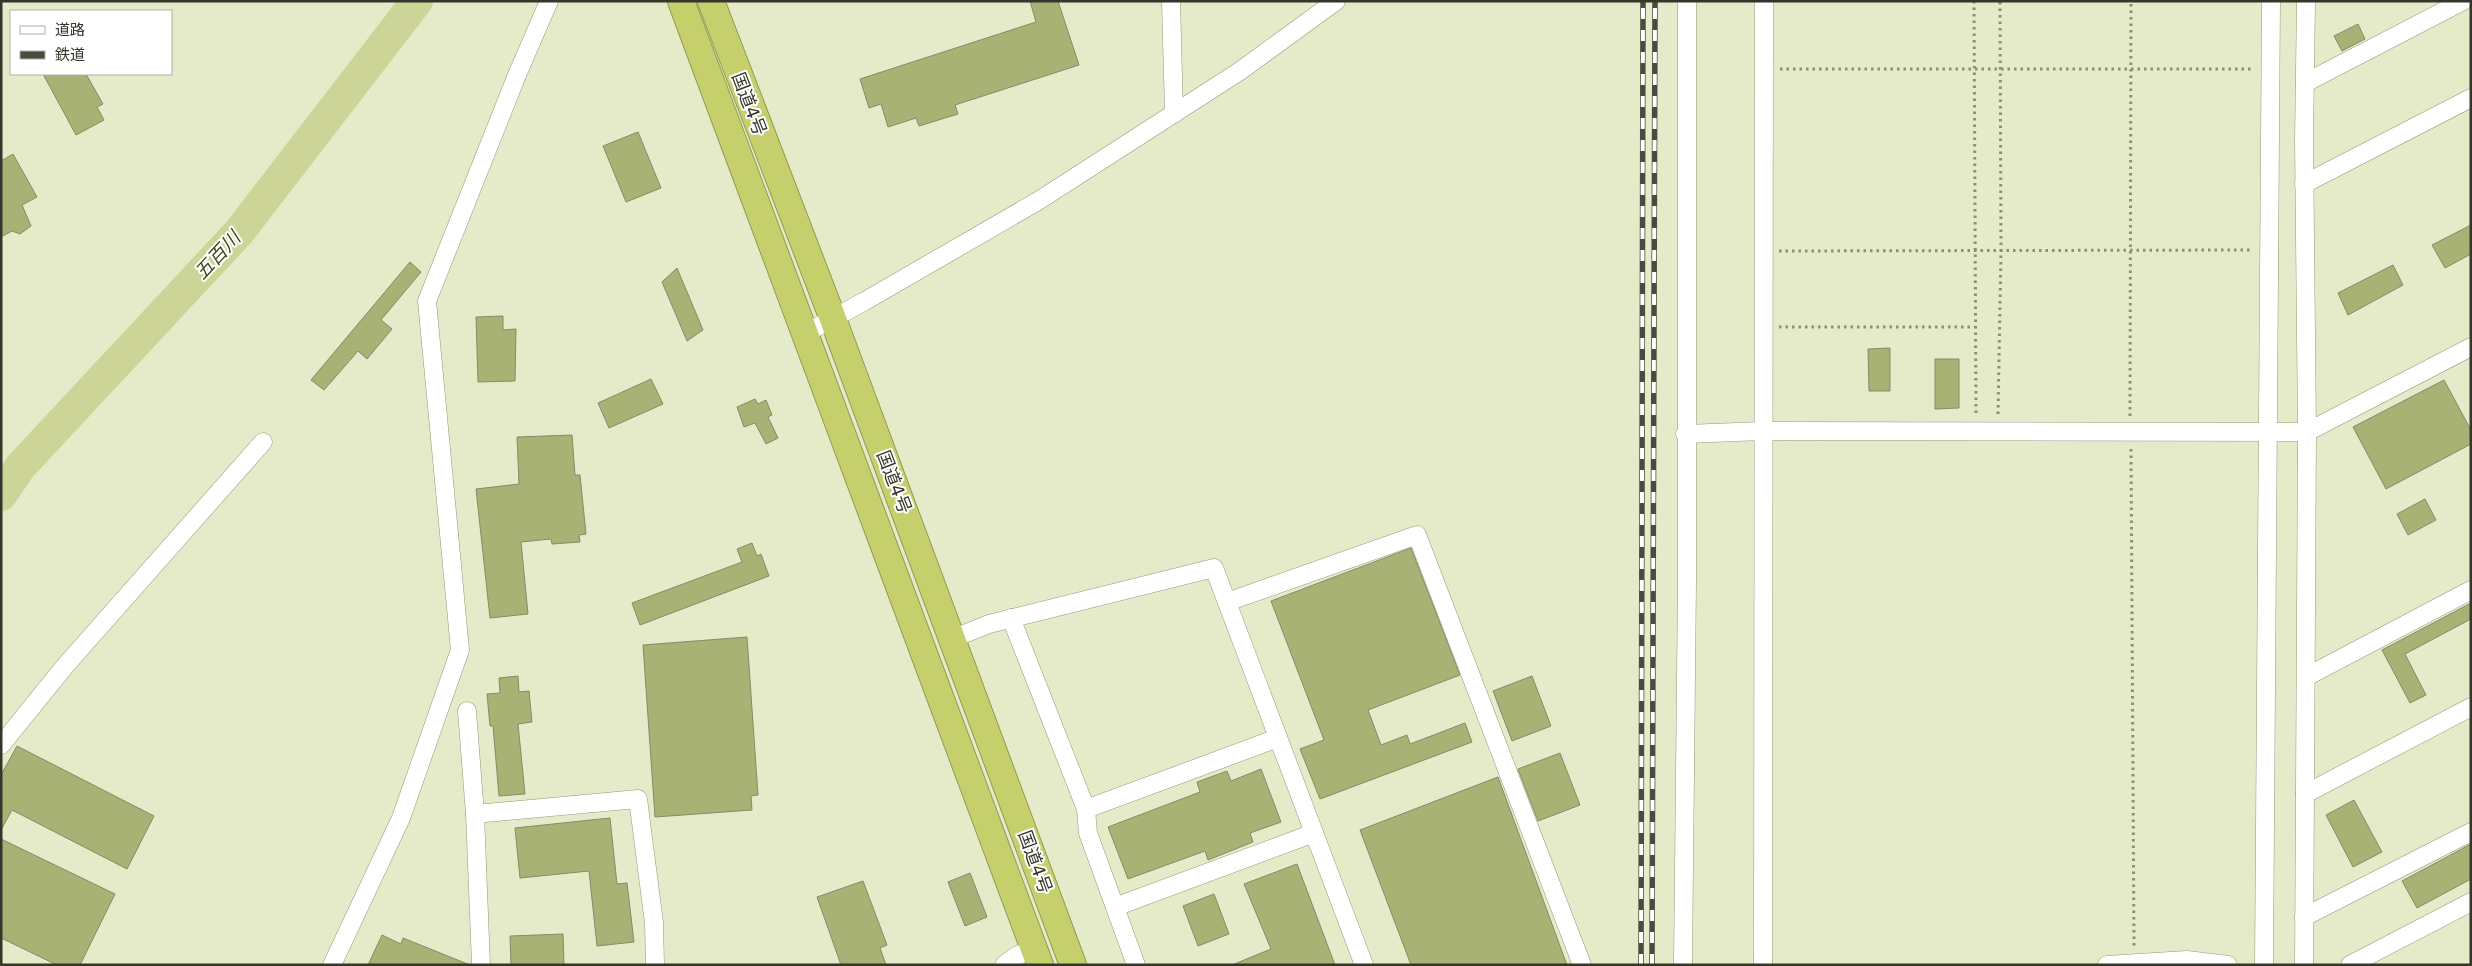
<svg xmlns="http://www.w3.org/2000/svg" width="2472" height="966" font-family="'DejaVu Sans','Noto Sans JP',sans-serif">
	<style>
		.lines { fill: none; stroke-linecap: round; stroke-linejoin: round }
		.river { stroke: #ccd597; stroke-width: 32 }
		.building { fill: #a9b275; stroke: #858a6a }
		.minor-casing { stroke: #949979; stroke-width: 19 }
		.highway-casing { stroke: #929a55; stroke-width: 28 }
		.path { stroke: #8b8f77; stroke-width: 3; stroke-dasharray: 2.5 4; stroke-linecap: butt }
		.minor { stroke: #fff; stroke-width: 18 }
		.highway { stroke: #c5d06c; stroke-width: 26 }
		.rail-casing { stroke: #494c3c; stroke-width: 5.5 }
		.rail { stroke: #fff; stroke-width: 4; stroke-dasharray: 11; stroke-linecap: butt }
		.labels { text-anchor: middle; stroke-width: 4; stroke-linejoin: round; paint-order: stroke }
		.street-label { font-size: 18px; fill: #343629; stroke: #fff }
		.water-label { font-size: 19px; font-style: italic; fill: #414617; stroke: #fff }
	</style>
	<rect width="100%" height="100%" fill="#e5eac8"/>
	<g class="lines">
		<path class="river" d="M1,495L20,467L239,232L417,1"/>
	</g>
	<g class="building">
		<path d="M1030,1H1058L1079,65L955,105L958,114L919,126L916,118L888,127L881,104L869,108L860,79L1036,22Z"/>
		<path d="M2358,24L2365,39L2342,51L2334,36Z"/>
		<path d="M43,74H86L103,104L97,107L104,120L76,135Z"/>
		<path d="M638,132L661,188L626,202L603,146Z"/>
		<path d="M13,154L37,197L22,205L31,226L20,234L12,231L1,237V161Z"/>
		<path d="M2471,225V254L2445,268L2432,245Z"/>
		<path d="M410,262L421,272L381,320L392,329L367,359L358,351L324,390L311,380Z"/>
		<path d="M2393,265L2403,285L2348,315L2338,293Z"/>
		<path d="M677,268L703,330L687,341L662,282Z"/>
		<path d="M503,316V330L516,329L515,381L478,382L476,317Z"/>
		<path d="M1890,348V391H1869L1868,349Z"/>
		<path d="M1935,359H1959V408L1935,409Z"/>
		<path d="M651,379L663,404L609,428L598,403Z"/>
		<path d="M2444,380L2471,430V444L2386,489L2353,427Z"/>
		<path d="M755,399L758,404L766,400L772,415L768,417L778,438L766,444L755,423L744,427L737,407Z"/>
		<path d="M572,435L575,475H580L586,534L579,535L580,542L552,544L551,539L521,542L528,614L490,618L476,489L519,484L517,437Z"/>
		<path d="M2425,499L2436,520L2408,535L2397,514Z"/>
		<path d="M752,543L757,556L761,554L769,576L640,625L632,603L742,562L737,549Z"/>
		<path d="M1411,548L1460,675L1368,710L1381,745L1407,735L1410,744L1465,723L1472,742L1320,799L1300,749L1324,740L1271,601Z"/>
		<path d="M2471,603V619L2405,654L2426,695L2410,703L2382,650Z"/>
		<path d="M747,637L758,795L751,796L752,810L655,817L643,645Z"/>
		<path d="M518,676L519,692L529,691L532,722L518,724L525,794L499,796L493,726H490L487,694L500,693L499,678Z"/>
		<path d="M1532,676L1551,726L1512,741L1493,691Z"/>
		<path d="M17,746L154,816L127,869L12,810L1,830V775Z"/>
		<path d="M1560,753L1580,805L1538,821L1518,769Z"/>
		<path d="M1261,769L1281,822L1250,833L1253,842L1208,860L1205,851L1128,879L1108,827L1200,792L1197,782L1227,771L1231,781Z"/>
		<path d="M1498,777L1567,965H1411L1360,830Z"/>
		<path d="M2354,800L2382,852L2353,867L2326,815Z"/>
		<path d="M610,818L617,884L627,883L634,942L597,946L589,871L520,878L515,828Z"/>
		<path d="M1,839L115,894L80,965H57L1,938Z"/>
		<path d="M2471,844V879L2417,908L2402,881Z"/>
		<path d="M1297,864L1335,965H1232L1271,949L1244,884Z"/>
		<path d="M970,873L987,917L965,926L948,882Z"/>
		<path d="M863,881L887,945L880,948L886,965H841L817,897Z"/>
		<path d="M1214,894L1229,934L1198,946L1183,906Z"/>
		<path d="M563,934L564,965H511L510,936Z"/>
		<path d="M382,935L401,944L403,938L470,965H368Z"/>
	</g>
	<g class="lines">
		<g class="minor-casing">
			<g id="minor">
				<path d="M1171,1L1174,114"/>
				<path d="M2305,83L2463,1"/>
				<path d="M2304,184L2471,98"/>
				<path d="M806,333L865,301L1038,201L1240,71L1336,1"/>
				<path d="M1685,434L1763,431L2307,432L2471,347"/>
				<path d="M1227,602L1417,535L1582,965"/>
				<path d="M1011,618L1086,809L1088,833L1136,965"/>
				<path d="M952,639L989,624L1214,568L1364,965"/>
				<path d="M2306,677L2471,590"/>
				<path d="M467,711L475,814L481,965"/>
				<path d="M1,745L65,666L263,442"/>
				<path d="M2305,794L2471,707"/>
				<path d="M1086,809L1278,738"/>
				<path d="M475,814L638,799L654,923L655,965"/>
				<path d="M1115,907L1314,833"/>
				<path d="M2304,917L2471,832"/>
				<path d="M332,965L401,818L460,650L427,301L517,75L549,1"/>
				<path d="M1004,965L1016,956L1034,949"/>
				<path d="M1683,965L1687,581V1"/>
				<path d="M1763,965L1764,1"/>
				<path d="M2107,965L2187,960L2228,965"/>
				<path d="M2264,965L2271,1"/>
				<path d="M2304,965L2307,432L2304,140L2306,1"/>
				<path d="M2350,965L2471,902"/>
			</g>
		</g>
		<g class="highway-casing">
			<g id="highway">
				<path d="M681,1L1040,965"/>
				<path d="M711,1L833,319L1073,965"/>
			</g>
		</g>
		<g class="path">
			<path d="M1974,1L1976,414"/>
			<path d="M1780,69H2253"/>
			<path d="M1779,251L2253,250"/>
			<path d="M1779,327H1975"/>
			<path d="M1998,414L2001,251L2000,1"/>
			<path d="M2130,416L2131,1"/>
			<path d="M2131,449L2134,946"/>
		</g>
		<use href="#minor" class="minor"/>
		<use href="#highway" class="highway"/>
		<g class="rail-casing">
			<g id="rail">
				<path d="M1641,965L1643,1"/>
				<path d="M1652,965L1655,1"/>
			</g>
		</g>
		<use href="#rail" class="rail"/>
	</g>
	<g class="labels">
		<g class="street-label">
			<text transform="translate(749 104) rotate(69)" y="6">国道4号</text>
			<text transform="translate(894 482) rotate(69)" y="6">国道4号</text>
			<text transform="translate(1035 862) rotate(70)" y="6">国道4号</text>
		</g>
		<g class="water-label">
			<text transform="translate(217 255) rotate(-47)" y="7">五百川</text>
		</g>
	</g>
	<rect width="2472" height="966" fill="none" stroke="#343629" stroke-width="5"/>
	<rect x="10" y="10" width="162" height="65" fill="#ffffff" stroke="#aeafa9"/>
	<rect x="20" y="26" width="25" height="8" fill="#ffffff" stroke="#aeafa9"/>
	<text x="55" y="35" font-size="15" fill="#343629">道路</text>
	<rect x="20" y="51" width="25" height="8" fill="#494c3c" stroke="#aeafa9"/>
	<text x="55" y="60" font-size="15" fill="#343629">鉄道</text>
</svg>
